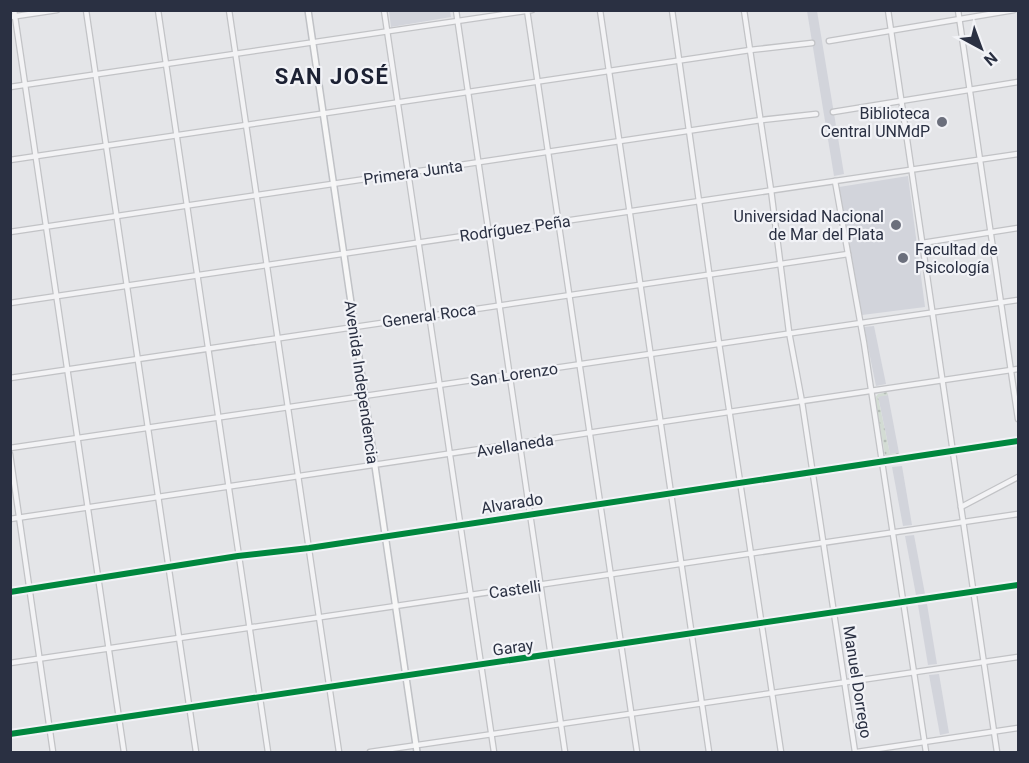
<svg xmlns="http://www.w3.org/2000/svg" width="1029" height="763" font-family="Roboto,sans-serif">
	<style>
		.built { fill: #d2d4db }
		.grass { fill: url(#grass-dots) }
		.lines { fill: none; stroke-linecap: round; stroke-linejoin: round }
		.minor-casing { stroke: #c2c3c6; stroke-width: 7 }
		.major-casing { stroke: #c0c2c6; stroke-width: 8 }
		.minor { stroke: #f3f3f5; stroke-width: 4.5 }
		.major { stroke: #f7f7f7; stroke-width: 5 }
		.cycleway-casing { stroke: #f2f3f7; stroke-width: 10 }
		.cycleway { stroke: #00873e; stroke-width: 6 }
		.poi-dot { fill: #6b6f7c; stroke: #f2f3f7; stroke-width: 2 }
		.labels { text-anchor: middle; stroke-width: 4.5; stroke-linejoin: round; paint-order: stroke }
		.poi-label { font-size: 16px; fill: #2a3042; stroke: #f2f3f7; text-anchor: end }
		.street-label { font-size: 16px; fill: #2a3042; stroke: #f2f3f7 }
		.district-label { font-size: 22px; font-weight: bold; letter-spacing: 1.5px; fill: #1c2133; stroke: #f2f3f7 }
	</style>
	<defs>
		<pattern id="grass-dots" width="8" height="8" patternUnits="userSpaceOnUse" patternTransform="scale(1.5)"><rect width="8" height="8" fill="#d3dcd4"/><path d="M2 2h.1M6 6h.1" fill="none" stroke="#b5bdb7" stroke-width="1.8" stroke-linecap="round"/></pattern>
	</defs>
	<rect width="100%" height="100%" fill="#e4e5e8"/>
	<g class="built">
		<path d="M389,11H450L451,17L391,27Z"/>
		<path d="M807,11H817L844,174L834,176Z"/>
		<path d="M908,176L925,307L862,315L839,187Z"/>
		<path d="M874,326L886,384L876,386L864,327Z"/>
		<path d="M888,395L899,453L890,454L878,396Z"/>
		<path d="M902,466L912,525L903,526L892,467Z"/>
		<path d="M914,535L925,594L916,595L905,536Z"/>
		<path d="M927,604L937,664L928,665L918,605Z"/>
		<path d="M939,674L949,733L940,735L929,675Z"/>
	</g>
	<path class="grass" d="M887,392L888,395L878,397L890,454L899,453L900,456L888,458L885,455L875,398L878,394Z"/>
	<g class="lines">
		<g class="minor-casing">
			<g id="minor">
				<path d="M14,10L124,752"/>
				<path d="M86,10L196,752"/>
				<path d="M158,10L268,752"/>
				<path d="M229,10L339,752"/>
				<path d="M384,10L494,752"/>
				<path d="M456,10L565,752"/>
				<path d="M527,10L637,752"/>
				<path d="M600,10L709,752"/>
				<path d="M672,10L719,343L781,752"/>
				<path d="M744,10L771,190L789,332L802,402L855,752"/>
				<path d="M888,10L997,752"/>
				<path d="M958,10L1018,419"/>
				<path d="M10,17L57,10"/>
				<path d="M829,41L1014,10"/>
				<path d="M10,87L532,10"/>
				<path d="M833,112L1018,82"/>
				<path d="M10,160L750,50L812,43"/>
				<path d="M835,181L864,343L926,752"/>
				<path d="M10,232L761,120L816,114"/>
				<path d="M922,243L1018,228"/>
				<path d="M10,303L1018,154"/>
				<path d="M10,378L848,254"/>
				<path d="M10,448L1018,300"/>
				<path d="M10,454L53,752"/>
				<path d="M961,507L1018,477"/>
				<path d="M10,519L1018,369"/>
				<path d="M10,592L238,556L309,548L1018,441"/>
				<path d="M10,663L1018,514"/>
				<path d="M10,734L1018,585"/>
				<path d="M370,752L1018,657"/>
				<path d="M857,752L1018,728"/>
			</g>
		</g>
		<g class="major-casing">
			<path id="major" d="M308,10L417,752"/>
		</g>
		<use href="#minor" class="minor"/>
		<use href="#major" class="major"/>
		<g class="cycleway-casing">
			<g id="cycleway">
				<path d="M10,592L238,556L309,548L1018,441"/>
				<path d="M10,734L1018,585"/>
			</g>
		</g>
		<use href="#cycleway" class="cycleway"/>
	</g>
	<g class="poi-dot">
		<circle cx="942" cy="122" r="6"/>
		<circle cx="896" cy="225" r="6"/>
		<circle cx="903" cy="258" r="6"/>
	</g>
	<g class="labels">
		<g class="poi-label">
			<text x="930" y="119">Biblioteca<tspan x="930" dy="18">Central UNMdP</tspan></text>
			<text x="884" y="222">Universidad Nacional<tspan x="884" dy="18">de Mar del Plata</tspan></text>
			<text x="915" y="255" text-anchor="start">Facultad de<tspan x="915" dy="18">Psicología</tspan></text>
		</g>
		<g class="street-label">
			<text transform="translate(413 172) rotate(-8)" y="6">Primera Junta</text>
			<text transform="translate(515 228) rotate(-8)" y="6">Rodríguez Peña</text>
			<text transform="translate(429 315) rotate(-8)" y="6">General Roca</text>
			<text transform="translate(514 374) rotate(-8)" y="6">San Lorenzo</text>
			<text transform="translate(362 382) rotate(82)" y="6">Avenida Independencia</text>
			<text transform="translate(515 445) rotate(-9)" y="6">Avellaneda</text>
			<text transform="translate(512 503) rotate(-9)" y="6">Alvarado</text>
			<text transform="translate(515 589) rotate(-8)" y="6">Castelli</text>
			<text transform="translate(513 647) rotate(-8)" y="6">Garay</text>
			<text transform="translate(858 682) rotate(81)" y="6">Manuel Dorrego</text>
		</g>
		<g class="district-label">
			<text x="332" y="84">SAN JOSÉ</text>
		</g>
	</g>
	<rect width="1029" height="763" fill="none" stroke="#2a3042" stroke-width="24"/>
	<g transform="translate(981 48) rotate(139)" stroke="#f2f3f7" stroke-width="4.5" paint-order="stroke">
	<path d="M0-4.5L10 22L0 15L-10 22Z" fill="#2a3042"/>
	<text y="-9" font-size="16" font-weight="bold" text-anchor="middle" fill="#2a3042">N</text>
	</g>
</svg>
